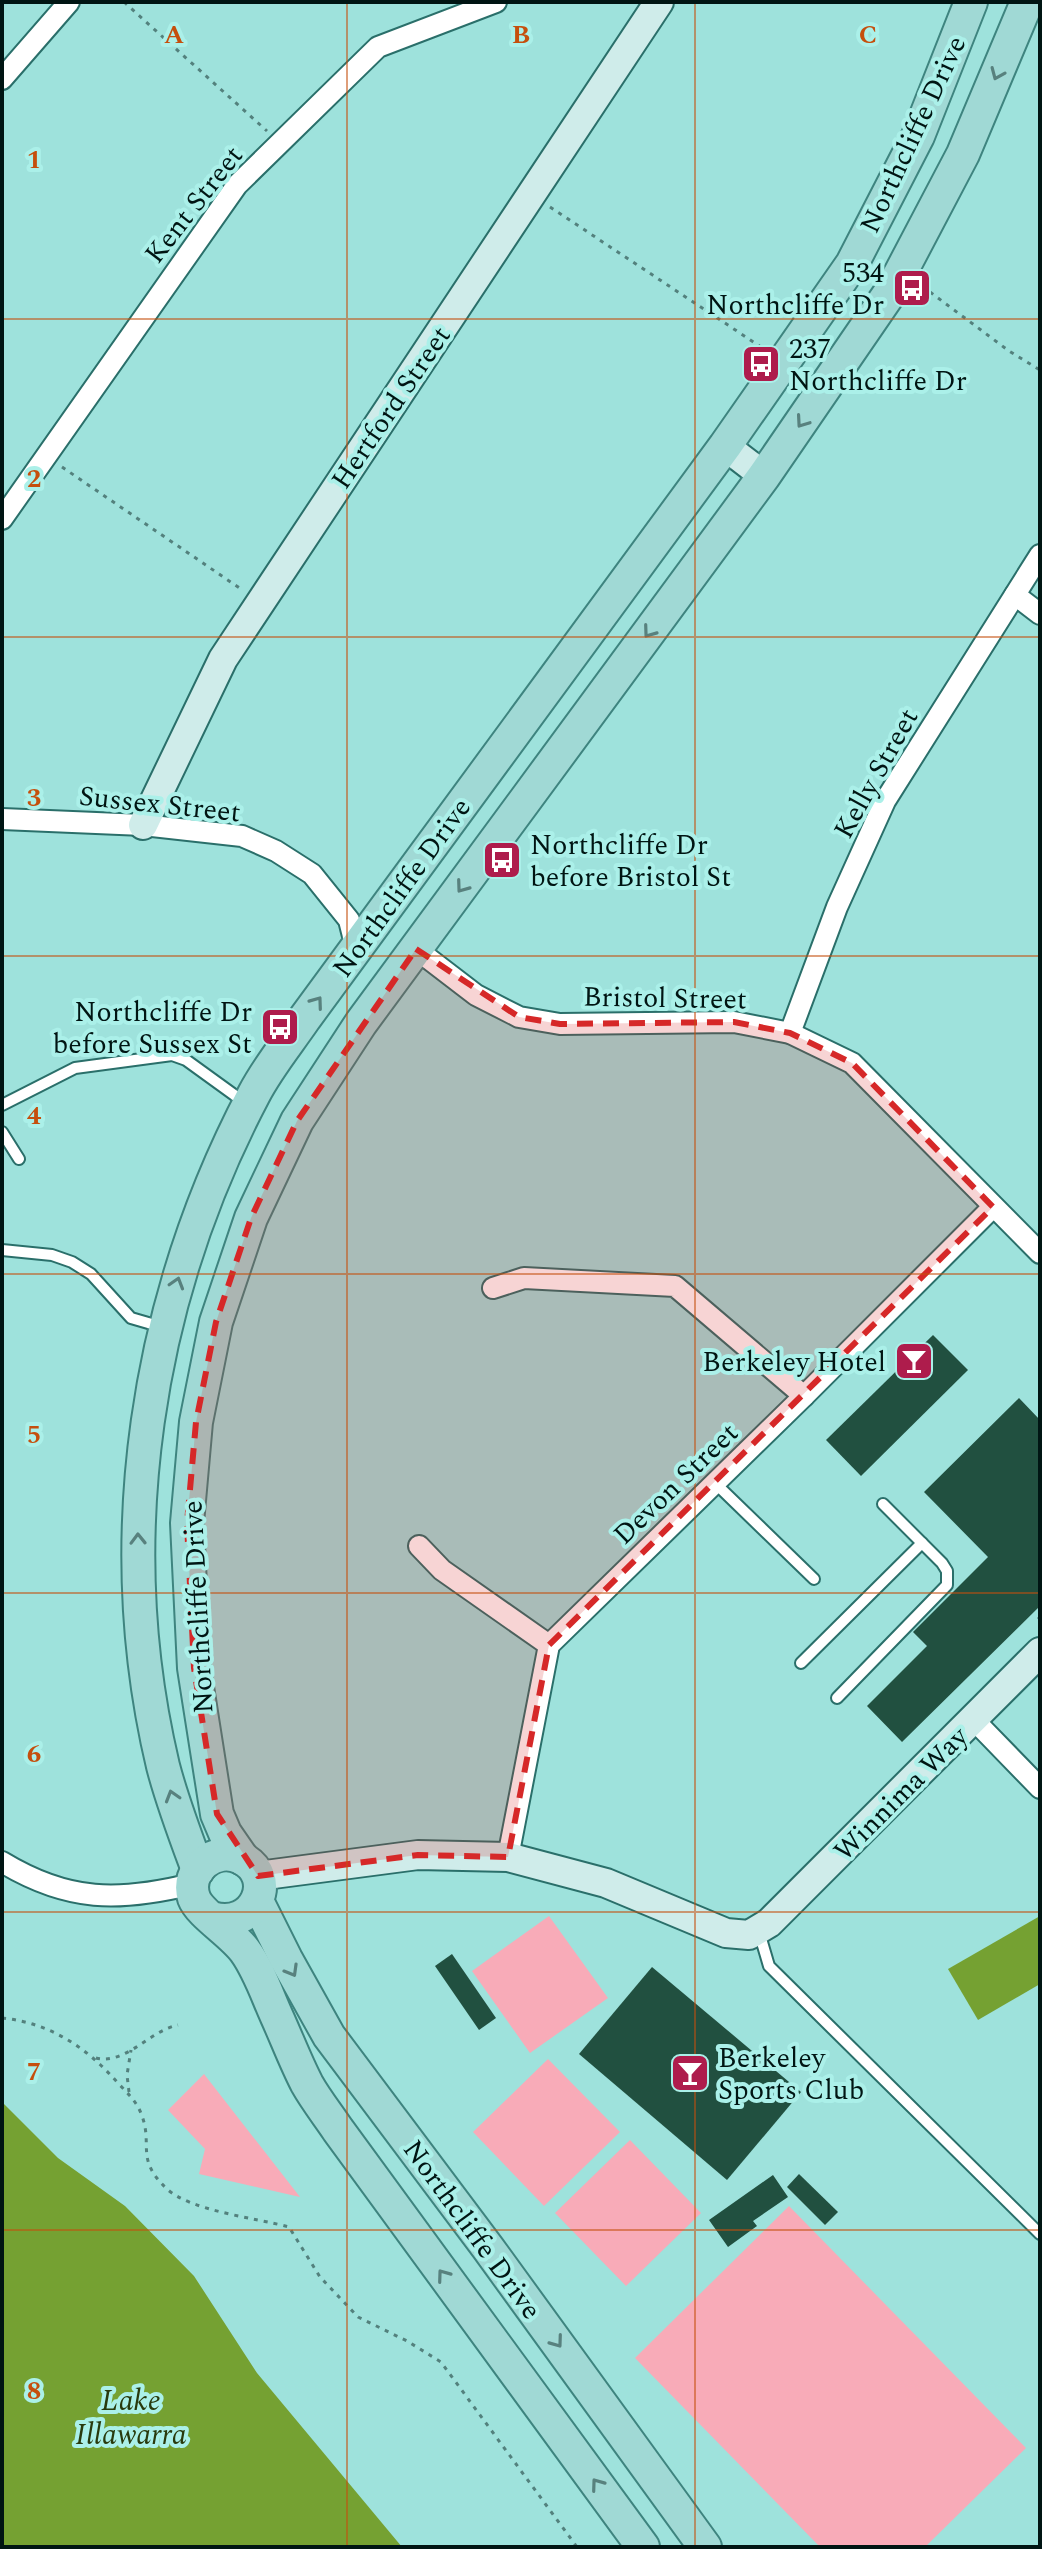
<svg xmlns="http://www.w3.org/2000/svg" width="1042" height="2549" font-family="Spectral,serif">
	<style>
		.green { fill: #f8abb8 }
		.water { fill: #75a132 }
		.building { fill: #215040 }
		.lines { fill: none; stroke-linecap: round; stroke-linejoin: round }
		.lane-casing { stroke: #2a6f6a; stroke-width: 14 }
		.street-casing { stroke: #2a6f6a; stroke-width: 24 }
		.secondary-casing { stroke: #2a6f6a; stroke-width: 32 }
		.primary-casing { stroke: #3e847f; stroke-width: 36 }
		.path { stroke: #53817d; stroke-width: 3; stroke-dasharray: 4 6; stroke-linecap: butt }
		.lane { stroke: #fff; stroke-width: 10 }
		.street { stroke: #fff; stroke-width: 20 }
		.secondary { stroke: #cfecea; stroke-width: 28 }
		.primary { stroke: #a0d9d5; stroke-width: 32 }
		.oneway { stroke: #58817e }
		.marked { fill: #d62828; fill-opacity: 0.2; stroke: #d62828; stroke-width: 6; stroke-dasharray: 16 10; stroke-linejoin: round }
		.grid { fill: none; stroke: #c54f0d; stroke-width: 2; stroke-opacity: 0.55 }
		.labels { text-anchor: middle; stroke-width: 8; stroke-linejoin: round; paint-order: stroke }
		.street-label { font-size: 28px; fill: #001513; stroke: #abf0e9 }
		.poi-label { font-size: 28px; fill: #001513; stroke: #abf0e9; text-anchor: end }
		.water-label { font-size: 30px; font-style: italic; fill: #283a0d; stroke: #abf0e9 }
		.grid-label { font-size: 26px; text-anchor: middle; font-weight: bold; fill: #c54f0d; stroke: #abf0e9; stroke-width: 8; stroke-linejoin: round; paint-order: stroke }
	</style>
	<rect width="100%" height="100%" fill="#9ee2dc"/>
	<g class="green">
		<path d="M549,1916L608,1998L530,2053L472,1971Z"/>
		<path d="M548,2059L620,2132L544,2206L473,2132Z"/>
		<path d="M204,2074L300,2197L199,2174L205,2149L168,2110Z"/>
		<path d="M630,2140L701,2213L626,2286L555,2213Z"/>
		<path d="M789,2206L1026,2448L925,2547H820L635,2358Z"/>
	</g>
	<g class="water">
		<path d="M1040,1916V1984L978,2020L948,1969Z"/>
		<path d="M2,2102L58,2158L125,2206L194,2276L257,2373L402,2547H2Z"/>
	</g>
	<g class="building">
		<path d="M933,1335L968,1370L861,1476L826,1440Z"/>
		<path d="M1019,1398L1040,1420V1606L902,1742L867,1706L927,1646L913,1632L988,1557L924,1492Z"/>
		<path d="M452,1954L496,2018L479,2030L435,1966Z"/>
		<path d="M652,1967L801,2092L727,2180L579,2054Z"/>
		<path d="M799,2174L838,2212L825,2225L787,2187Z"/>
		<path d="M773,2175L788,2197L753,2221L757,2226L728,2247L709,2220Z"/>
	</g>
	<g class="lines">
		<g class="lane-casing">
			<g id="lane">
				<path d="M2,1105L75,1068L172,1055L186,1060L244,1102"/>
				<path d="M2,1132L19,1159"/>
				<path d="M2,1250L52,1255L72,1262L91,1274L131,1318L162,1327"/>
				<path d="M715,1483L814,1579"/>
				<path d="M801,1663L922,1543"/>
				<path d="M837,1698L947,1585V1571L942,1563L883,1504"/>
				<path d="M759,1932L769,1966L1040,2234"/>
			</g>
		</g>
		<g class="street-casing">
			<g id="street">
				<path d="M2,79L69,2"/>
				<path d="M2,519L237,185L378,47L496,2"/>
				<path d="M1015,595L1040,614"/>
				<path d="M2,819L143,825L242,836L276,851L312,874L349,920L356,948"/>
				<path d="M416,949L476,995L519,1017L560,1024L734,1022L790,1033L852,1063L1040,1253"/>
				<path d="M790,1033L837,907L885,801L1040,555"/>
				<path d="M493,1288L524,1278L675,1286L804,1396"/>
				<path d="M419,1546L442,1570L549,1645"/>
				<path d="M974,1720L1040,1788"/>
				<path d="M508,1857L549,1645L804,1396L993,1207"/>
				<path d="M2,1862C68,1902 119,1902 192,1884"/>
			</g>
		</g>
		<g class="secondary-casing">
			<g id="secondary">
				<path d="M725,446L764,476"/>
				<path d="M143,825L223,659L659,2"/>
				<path d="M258,1876L418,1855L508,1857L606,1883L726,1933L749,1935L769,1923L1040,1652"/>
			</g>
		</g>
		<g class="primary-casing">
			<g id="primary">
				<path d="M243,1859L225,1833L217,1814L194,1668L187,1523L196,1422L216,1322L251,1218L297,1121L361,1023L764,476L891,291L963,154L1027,2"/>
				<path d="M198,1870C185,1835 172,1801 163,1766C109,1539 146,1299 254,1094C268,1067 288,1043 305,1018L725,446L852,264L918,136L971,2"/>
				<path d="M257,1901L286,1959L329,2036L488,2248L705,2547"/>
				<path d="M212,1918C255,1931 279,1877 241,1858C216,1845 184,1870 194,1898C200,1914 232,1933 245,1951C259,1970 267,1995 277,2017C287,2039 296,2063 307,2084C316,2100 328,2115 338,2130L643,2547"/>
			</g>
		</g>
		<g class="path">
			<path d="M124,2L267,131"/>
			<path d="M550,207L764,349"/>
			<path d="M922,286L1009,351L1040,370"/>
			<path d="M62,467L241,589"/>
			<path d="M1038,1617L1040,1619"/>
			<path d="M2,2018C50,2023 86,2047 117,2082C127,2093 137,2101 142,2116C153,2146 135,2159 167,2189C191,2211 256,2218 289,2227L320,2277L358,2317L407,2341L441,2362L577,2547"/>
			<path d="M96,2058C126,2065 149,2031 178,2025"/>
			<path d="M129,2092L127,2075L131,2050"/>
		</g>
		<use href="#lane" class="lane"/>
		<use href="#street" class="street"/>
		<use href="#secondary" class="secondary"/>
		<use href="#primary" class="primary"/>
	</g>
	<defs><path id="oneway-chevron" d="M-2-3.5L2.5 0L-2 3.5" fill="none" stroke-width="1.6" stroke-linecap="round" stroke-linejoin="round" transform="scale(2)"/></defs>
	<g class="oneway">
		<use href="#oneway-chevron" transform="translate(997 74) rotate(113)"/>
		<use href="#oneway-chevron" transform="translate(802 422) rotate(125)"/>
		<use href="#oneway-chevron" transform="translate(649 632) rotate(126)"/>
		<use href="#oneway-chevron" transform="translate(462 887) rotate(126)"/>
		<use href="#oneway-chevron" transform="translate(317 1002) rotate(-54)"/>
		<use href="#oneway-chevron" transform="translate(177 1283) rotate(-73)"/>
		<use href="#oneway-chevron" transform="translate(138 1539) rotate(-91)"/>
		<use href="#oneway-chevron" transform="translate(172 1796) rotate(-107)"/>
		<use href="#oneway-chevron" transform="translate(292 1971) rotate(60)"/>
		<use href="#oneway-chevron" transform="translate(443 2275) rotate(-126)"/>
		<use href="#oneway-chevron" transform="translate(557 2342) rotate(54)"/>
		<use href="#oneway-chevron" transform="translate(597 2484) rotate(-126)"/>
	</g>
	<path class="marked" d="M416,949L519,1017L560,1024L734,1022L790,1033L852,1063L993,1207L549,1645L508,1857L418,1855L258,1876L217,1814L194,1668L187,1523L196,1422L216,1322L251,1218L297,1121Z"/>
	<path class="grid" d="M347,2V2547M695,2V2547M2,319H1040M2,637H1040M2,956H1040M2,1274H1040M2,1593H1040M2,1912H1040M2,2230H1040"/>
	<defs>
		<g id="bus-square" transform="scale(2)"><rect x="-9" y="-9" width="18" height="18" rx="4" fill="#ae1c4c" stroke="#abf0e9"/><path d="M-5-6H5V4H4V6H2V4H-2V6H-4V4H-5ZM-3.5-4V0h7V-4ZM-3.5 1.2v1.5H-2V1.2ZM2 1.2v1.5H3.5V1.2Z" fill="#fff"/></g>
		<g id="bar-square" transform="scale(2)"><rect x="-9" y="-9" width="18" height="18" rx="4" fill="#ae1c4c" stroke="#abf0e9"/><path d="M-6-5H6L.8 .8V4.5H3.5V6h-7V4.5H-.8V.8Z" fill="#fff"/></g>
	</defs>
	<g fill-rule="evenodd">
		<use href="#bus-square" x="912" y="288"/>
		<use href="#bus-square" x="761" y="364"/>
		<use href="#bus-square" x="502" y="860"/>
		<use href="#bus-square" x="280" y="1027"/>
		<use href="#bar-square" x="914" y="1361"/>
		<use href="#bar-square" x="690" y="2073"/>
	</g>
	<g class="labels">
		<g class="street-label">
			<text transform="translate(912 134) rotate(-65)" y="10">Northcliffe Drive</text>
			<text transform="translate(193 204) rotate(-52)" y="10">Kent Street</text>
			<text transform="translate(390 407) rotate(-56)" y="10">Hertford Street</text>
			<text transform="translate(875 773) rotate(-61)" y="10">Kelly Street</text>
			<text transform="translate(160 803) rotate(6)" y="10">Sussex Street</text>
			<text transform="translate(401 887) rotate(-54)" y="10">Northcliffe Drive</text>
			<text transform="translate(665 997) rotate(1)" y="10">Bristol Street</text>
			<text transform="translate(675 1483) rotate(-44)" y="10">Devon Street</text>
			<text transform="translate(197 1607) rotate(-93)" y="10">Northcliffe Drive</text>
			<text transform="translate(900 1793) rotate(-45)" y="10">Winnima Way</text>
			<text transform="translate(473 2229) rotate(54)" y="10">Northcliffe Drive</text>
		</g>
		<g class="poi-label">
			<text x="884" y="282">534<tspan x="884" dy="32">Northcliffe Dr</tspan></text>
			<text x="789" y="358" text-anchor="start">237<tspan x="789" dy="32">Northcliffe Dr</tspan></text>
			<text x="530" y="854" text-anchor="start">Northcliffe Dr<tspan x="530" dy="32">before Bristol St</tspan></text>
			<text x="252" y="1021">Northcliffe Dr<tspan x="252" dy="32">before Sussex St</tspan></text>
			<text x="886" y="1371">Berkeley Hotel</text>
			<text x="718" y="2067" text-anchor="start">Berkeley<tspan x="718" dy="32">Sports Club</tspan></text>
		</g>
		<g class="water-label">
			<text x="131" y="2410">Lake<tspan x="131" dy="34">Illawarra</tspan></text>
		</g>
	</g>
	<g class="grid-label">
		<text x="174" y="43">A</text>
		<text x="521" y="43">B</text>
		<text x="868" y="43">C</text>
		<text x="34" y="168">1</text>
		<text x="34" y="487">2</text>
		<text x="34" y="806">3</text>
		<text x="34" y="1124">4</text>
		<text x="34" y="1443">5</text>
		<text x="34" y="1762">6</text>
		<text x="34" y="2080">7</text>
		<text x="34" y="2399">8</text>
	</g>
	<rect width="1042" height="2549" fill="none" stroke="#001513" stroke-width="8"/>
</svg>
